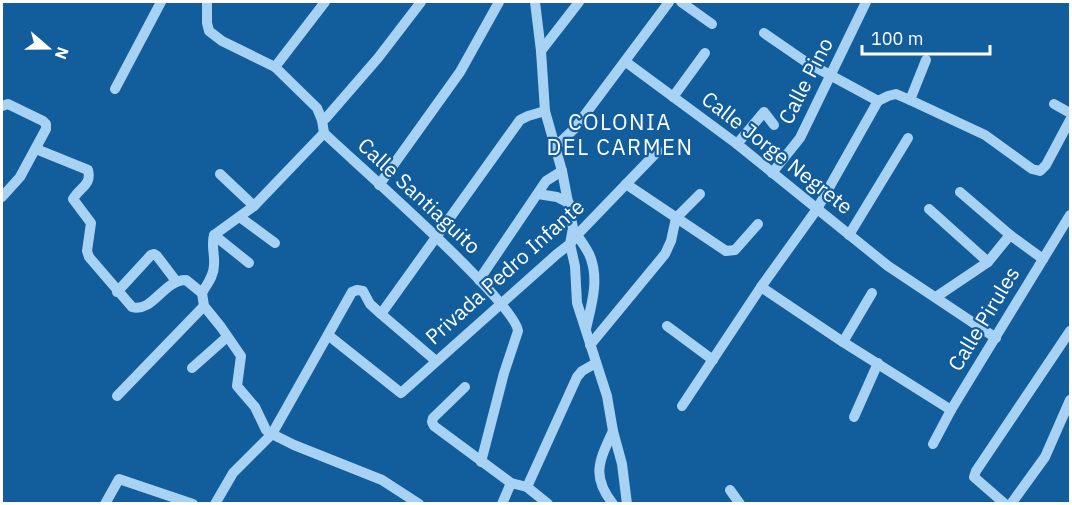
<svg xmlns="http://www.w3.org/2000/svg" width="1072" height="505" font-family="'IBM Plex Sans',sans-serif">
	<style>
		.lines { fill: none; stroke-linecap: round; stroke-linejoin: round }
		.minor { stroke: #a7d2f4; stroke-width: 10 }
		.labels { text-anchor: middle; stroke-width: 4.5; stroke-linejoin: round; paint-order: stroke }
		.street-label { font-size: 21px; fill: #fff; stroke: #125d9c }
		.neighbourhood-label { font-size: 22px; letter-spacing: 1.5px; fill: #fff; stroke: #125d9c }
	</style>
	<rect width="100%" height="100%" fill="#125d9c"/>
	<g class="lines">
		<g class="minor">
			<path d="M207,2V23L209,31L222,41L275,67L317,108L322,120L324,133C354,162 515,302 518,331L504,373L481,462"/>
			<path d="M535,2L541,51L545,111L562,171L573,228L570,244L575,266L577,303L607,396L613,431L622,464L627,504"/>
			<path d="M681,2L712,24"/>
			<path d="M764,33L806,62L878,101"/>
			<path d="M541,51L579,2"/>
			<path d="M626,62L737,144L888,266L996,338"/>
			<path d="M275,67L325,2"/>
			<path d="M115,89L161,2"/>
			<path d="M673,97L705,53"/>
			<path d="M910,100L926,60"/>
			<path d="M878,101L888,96L896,94L910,100L985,135L1032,169L1040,171L1046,165L1070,120"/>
			<path d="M1054,104L1070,113"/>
			<path d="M2,106L8,104L43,121L46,124V129L20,177L2,197"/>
			<path d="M322,120L326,118L378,58L421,2"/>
			<path d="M737,144L764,112L774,125"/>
			<path d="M555,147L575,128L669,2"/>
			<path d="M36,149L88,170C92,185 80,187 73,199L91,223L87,251L89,257L132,307C153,313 163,280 186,280L202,293"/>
			<path d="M772,173L800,138L866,2"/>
			<path d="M220,174L254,206"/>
			<path d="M626,184L726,251L735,250L758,224"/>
			<path d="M379,185L460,72L499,2"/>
			<path d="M960,192L1010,235L1043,259"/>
			<path d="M538,194L557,197L569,203"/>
			<path d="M929,209L988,262"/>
			<path d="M241,218L275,243"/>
			<path d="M676,218L700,194"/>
			<path d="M574,231C580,240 588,249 591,259C599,282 591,306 586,329"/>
			<path d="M214,235L249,263"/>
			<path d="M849,235L908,138"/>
			<path d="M479,280L546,181L562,171"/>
			<path d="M761,287L843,342L951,410"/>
			<path d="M117,292L151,255L154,254L157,256L176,281"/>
			<path d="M202,293L204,306L221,327L241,356L237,386L255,407L266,430L272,434L294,445L382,480L419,504"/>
			<path d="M202,293C207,284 214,276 214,265C215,255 211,245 214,235L254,206L324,133"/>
			<path d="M936,297L988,262L1010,235"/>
			<path d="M381,314L520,120L528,116L545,111"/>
			<path d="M667,326L713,360"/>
			<path d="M328,335L401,393L557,254L570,244L577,235L658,151"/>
			<path d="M843,342L872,293"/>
			<path d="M590,345L665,254L671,241L676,218"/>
			<path d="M192,368L227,337"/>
			<path d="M465,387L433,418L432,422L434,426L511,483L527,487L548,504"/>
			<path d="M117,396L204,306"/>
			<path d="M682,406L761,287L817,209L878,101"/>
			<path d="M854,417L878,363"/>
			<path d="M613,431C599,461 591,476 613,504"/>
			<path d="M933,444L951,410L1070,215"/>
			<path d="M527,487L577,377L582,371L596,363"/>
			<path d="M730,490L740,504"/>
			<path d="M105,504L119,479L193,504"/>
			<path d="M215,504L233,473L272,434L352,292L357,290L363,291L370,304L381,314L436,361"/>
			<path d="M502,504L511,483"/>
			<path d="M1005,504L974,477L976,471L1070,331"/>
			<path d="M1011,504L1045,457L1070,400"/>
		</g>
	</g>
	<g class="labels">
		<g class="street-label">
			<text transform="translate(806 81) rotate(-63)" y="7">Calle Pino</text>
			<text transform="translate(777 153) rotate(38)" y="7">Calle Jorge Negrete</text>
			<text transform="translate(419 196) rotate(43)" y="7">Calle Santiaguito</text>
			<text transform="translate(505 272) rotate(-42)" y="7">Privada Pedro Infante</text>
			<text transform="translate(984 319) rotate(-59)" y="7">Calle Pirules</text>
		</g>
		<g class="neighbourhood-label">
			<text x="620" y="130">COLONIA<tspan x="620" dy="25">DEL CARMEN</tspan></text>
		</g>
	</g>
	<rect width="1072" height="505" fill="none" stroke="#ffffff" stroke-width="6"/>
	<g transform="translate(48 48) rotate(110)" stroke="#125d9c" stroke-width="4.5" paint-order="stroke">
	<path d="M0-4.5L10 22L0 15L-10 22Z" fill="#ffffff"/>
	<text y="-9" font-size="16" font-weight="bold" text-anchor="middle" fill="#ffffff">N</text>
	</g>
	<path d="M862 45v9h128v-9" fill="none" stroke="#ffffff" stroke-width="3"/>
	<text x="871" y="45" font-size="18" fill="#ffffff" stroke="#125d9c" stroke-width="4.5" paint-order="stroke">100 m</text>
</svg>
